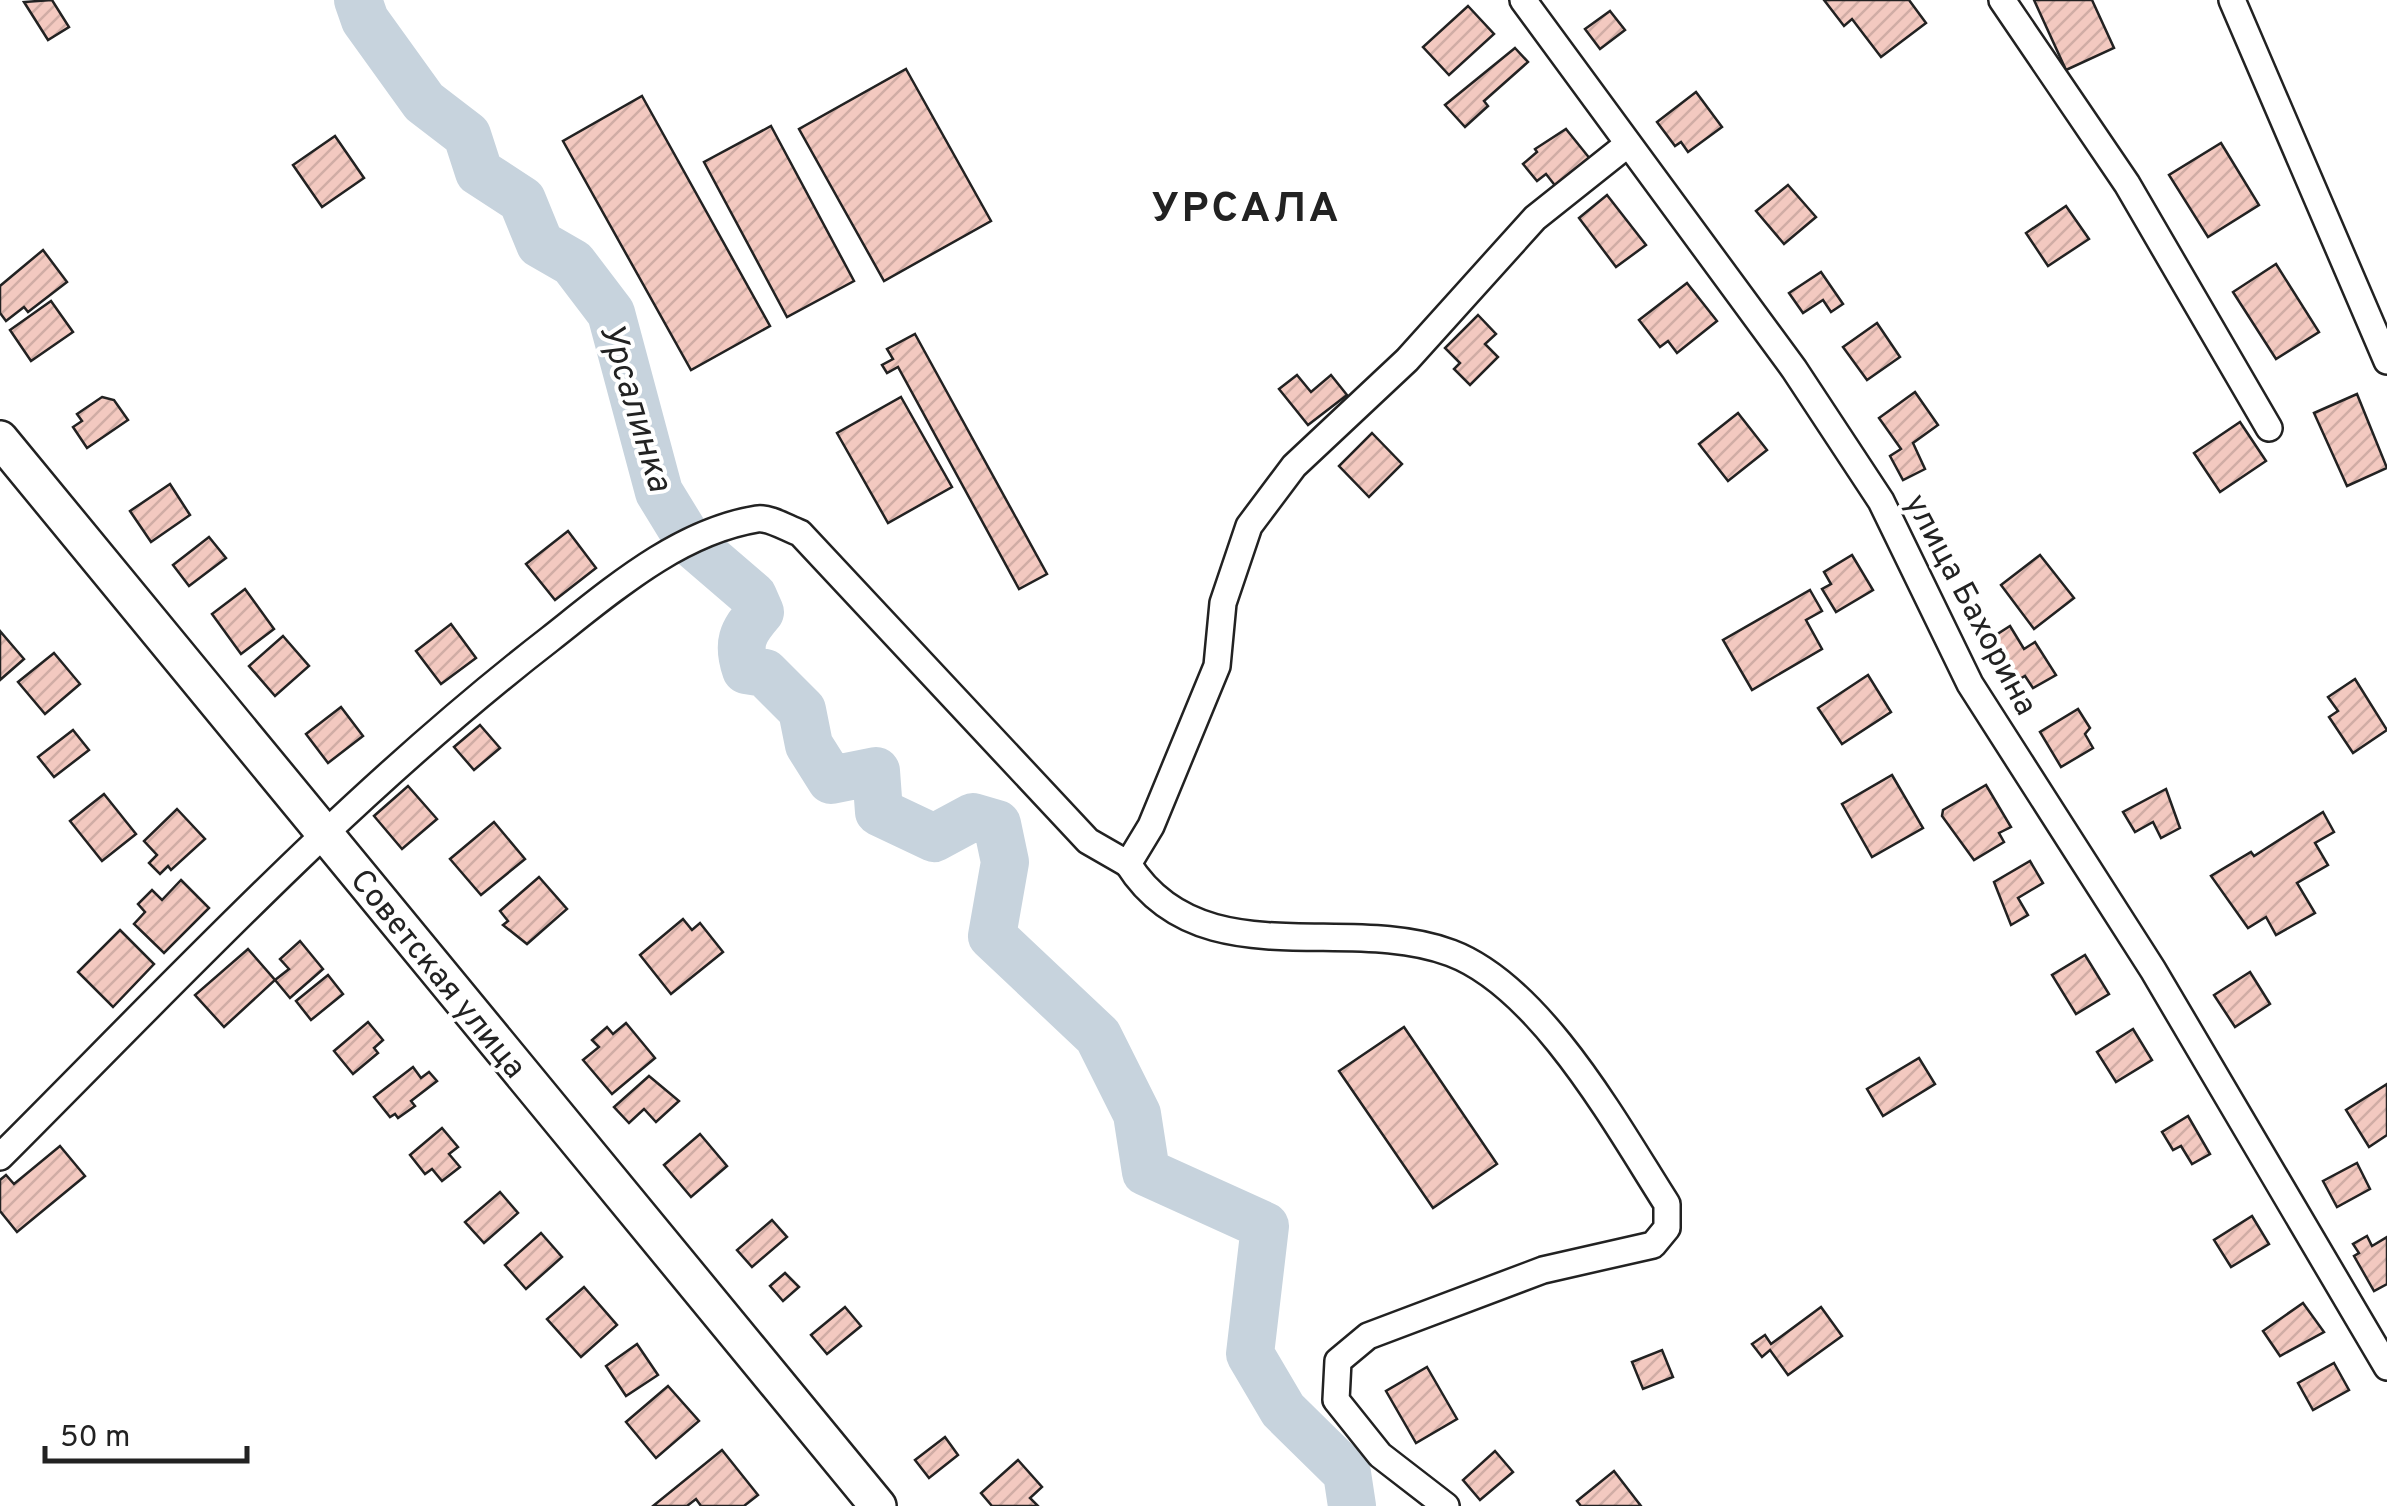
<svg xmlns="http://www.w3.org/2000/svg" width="2387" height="1506" font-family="Overpass,sans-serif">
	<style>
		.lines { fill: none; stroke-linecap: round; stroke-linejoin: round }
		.river { stroke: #c7d3dd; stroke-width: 48 }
		.building { fill: url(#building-hatch); stroke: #222; stroke-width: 2.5 }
		.street-casing { stroke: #222; stroke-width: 30 }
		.secondary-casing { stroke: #222; stroke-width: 40 }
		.street { stroke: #fff; stroke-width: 25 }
		.secondary { stroke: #fff; stroke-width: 35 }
		.labels { text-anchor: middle; stroke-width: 8; stroke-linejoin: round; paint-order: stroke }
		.street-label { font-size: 32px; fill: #222; stroke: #fff }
		.water-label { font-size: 35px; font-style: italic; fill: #222; stroke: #fff }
		.district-label { font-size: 42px; font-weight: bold; letter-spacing: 2.5px; fill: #222; stroke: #fff }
	</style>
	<defs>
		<pattern id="building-hatch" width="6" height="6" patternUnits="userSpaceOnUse" patternTransform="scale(2.5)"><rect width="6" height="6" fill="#f3c9c0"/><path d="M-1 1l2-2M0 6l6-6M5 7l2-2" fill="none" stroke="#d0aca5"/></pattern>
	</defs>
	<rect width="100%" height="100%" fill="#fff"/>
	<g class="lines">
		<path class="river" d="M358,0L365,20L424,102L467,135L479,172L522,200L540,244L573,263L611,313L659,492L689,541L753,596L760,612C742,633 737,643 746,670L765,673L802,710L809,745L831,780L876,771L879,812L934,838L973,817L997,824L1005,862L992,936L1098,1036L1137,1114L1146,1172L1265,1226L1250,1354L1283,1410L1347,1473L1352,1506"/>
	</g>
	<g class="building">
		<path d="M52,0L69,27L48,40L24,2Z"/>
		<path d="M1824,0H1909L1926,23L1881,57L1852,19L1844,26Z"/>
		<path d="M2034,0H2092L2114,48L2066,70Z"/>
		<path d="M1468,6L1494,34L1449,75L1423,47Z"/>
		<path d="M1610,11L1625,30L1600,49L1585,29Z"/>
		<path d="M1515,48L1528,62L1484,101L1488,106L1465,127L1445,105Z"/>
		<path d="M906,69L991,221L884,281L799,129Z"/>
		<path d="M1696,92L1722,127L1688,152L1681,142L1675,146L1657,122Z"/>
		<path d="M642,96L770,326L691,370L563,141Z"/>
		<path d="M771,126L854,281L787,317L704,162Z"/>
		<path d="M1566,129L1591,160L1557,188L1546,174L1537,181L1523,164L1537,152L1535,149Z"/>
		<path d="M335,136L364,178L322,207L293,165Z"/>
		<path d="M2221,143L2259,205L2208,237L2169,175Z"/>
		<path d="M1788,185L1816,217L1784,244L1756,211Z"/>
		<path d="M1607,195L1646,245L1616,267L1579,218Z"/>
		<path d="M2066,206L2089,239L2048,266L2026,233Z"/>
		<path d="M43,250L67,282L28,312L24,307L6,321L0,313V286Z"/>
		<path d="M2276,264L2319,332L2276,359L2233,292Z"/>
		<path d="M1821,272L1843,304L1831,312L1823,300L1803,313L1789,293Z"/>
		<path d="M1687,283L1717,321L1677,353L1668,341L1660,347L1639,320Z"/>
		<path d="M51,301L73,332L31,361L10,330Z"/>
		<path d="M1478,315L1496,334L1485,344L1498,357L1470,385L1454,369L1460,363L1445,348Z"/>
		<path d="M1877,323L1900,357L1867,380L1843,347Z"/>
		<path d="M915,334L1047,574L1019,589L898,367L887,373L882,365L893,359L887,349Z"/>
		<path d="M1297,375L1311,392L1331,375L1347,395L1308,425L1279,389Z"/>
		<path d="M1915,392L1938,425L1913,443L1925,469L1903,480L1890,456L1901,449L1879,418Z"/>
		<path d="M2357,394L2387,468L2347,486L2314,413Z"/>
		<path d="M102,397L114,400L128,420L87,448L73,427L82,421L77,414Z"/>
		<path d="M901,397L952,487L888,523L837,433Z"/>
		<path d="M1738,413L1767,450L1728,481L1699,444Z"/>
		<path d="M2240,422L2266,461L2220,492L2194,453Z"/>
		<path d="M1372,433L1402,464L1369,497L1339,466Z"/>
		<path d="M170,484L190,515L151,542L130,511Z"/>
		<path d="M568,531L596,568L555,600L526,564Z"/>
		<path d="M209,537L226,558L189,586L173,565Z"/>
		<path d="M1852,555L1873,590L1836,612L1822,589L1831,584L1824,572Z"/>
		<path d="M2040,555L2074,598L2034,629L2001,585Z"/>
		<path d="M245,589L274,629L241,654L212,614Z"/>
		<path d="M1810,590L1822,611L1806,620L1822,649L1752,690L1723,640Z"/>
		<path d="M451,624L476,658L441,684L416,651Z"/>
		<path d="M2010,626L2024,649L2035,642L2056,675L2033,688L2025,676L2011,684L1985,642Z"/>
		<path d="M0,631L24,659L0,680Z"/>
		<path d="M283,636L309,666L275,696L249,666Z"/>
		<path d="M54,653L80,684L45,714L18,682Z"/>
		<path d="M1868,675L1891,712L1842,744L1818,708Z"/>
		<path d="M2355,679L2387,730L2353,753L2329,717L2338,711L2328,697Z"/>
		<path d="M341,707L363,736L328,763L306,734Z"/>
		<path d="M2078,709L2090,728L2085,734L2093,748L2061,767L2040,732Z"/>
		<path d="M480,725L500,748L474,770L454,747Z"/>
		<path d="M73,730L89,750L54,777L38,757Z"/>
		<path d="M1892,775L1923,828L1872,857L1842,804Z"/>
		<path d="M1986,785L2011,827L1999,833L2004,842L1974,860L1942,816L1943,810Z"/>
		<path d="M408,786L437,819L402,849L374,816Z"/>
		<path d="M2166,789L2180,828L2161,838L2153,822L2135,832L2123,812Z"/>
		<path d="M104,794L136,834L102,861L70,821Z"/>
		<path d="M177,809L205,839L171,870L168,866L160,874L149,863L157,855L144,841Z"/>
		<path d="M2323,812L2334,832L2315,843L2328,865L2297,883L2315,913L2276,935L2266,917L2248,928L2211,876L2251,852L2254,856Z"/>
		<path d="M494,822L525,859L481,895L450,859Z"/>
		<path d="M2030,861L2043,883L2018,898L2028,915L2011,925L1994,882Z"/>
		<path d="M539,877L567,909L527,944L503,925L508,921L500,911Z"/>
		<path d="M181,880L209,908L164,953L134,924L145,912L138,904L152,890L162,900Z"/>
		<path d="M683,919L692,930L700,923L723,952L671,994L640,955Z"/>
		<path d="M120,930L154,964L113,1007L78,972Z"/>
		<path d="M300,941L323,969L290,998L275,980L289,969L280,959Z"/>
		<path d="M248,949L275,980L224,1027L195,995Z"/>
		<path d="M2085,955L2109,994L2076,1014L2052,975Z"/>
		<path d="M2250,972L2270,1004L2235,1027L2214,995Z"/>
		<path d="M328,975L343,994L311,1020L296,1001Z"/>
		<path d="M368,1022L383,1040L374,1048L378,1053L353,1074L334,1051Z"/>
		<path d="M626,1023L655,1058L612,1094L583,1060L599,1047L592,1040L607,1027L613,1034Z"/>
		<path d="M1404,1027L1497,1164L1433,1208L1339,1071Z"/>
		<path d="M2133,1029L2152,1060L2116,1082L2097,1052Z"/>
		<path d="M1919,1058L1935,1084L1883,1116L1867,1089Z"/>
		<path d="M413,1067L421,1078L429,1072L437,1081L411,1101L415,1106L398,1118L395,1114L390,1117L374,1097Z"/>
		<path d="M649,1076L679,1101L656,1122L644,1109L629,1123L614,1107Z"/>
		<path d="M2387,1084V1135L2369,1147L2346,1110Z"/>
		<path d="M2188,1116L2210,1154L2192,1164L2181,1146L2173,1150L2162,1132Z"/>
		<path d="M442,1128L458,1147L449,1154L460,1167L442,1181L432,1169L425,1174L410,1155Z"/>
		<path d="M700,1134L727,1166L691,1197L664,1165Z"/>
		<path d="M60,1146L85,1176L17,1232L0,1211V1180L6,1175L14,1184Z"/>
		<path d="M2357,1163L2370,1189L2337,1207L2323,1181Z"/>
		<path d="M500,1192L518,1213L484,1243L465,1222Z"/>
		<path d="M2252,1216L2269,1244L2231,1267L2214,1240Z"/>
		<path d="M772,1220L787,1237L752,1267L737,1250Z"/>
		<path d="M541,1233L562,1257L526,1289L505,1265Z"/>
		<path d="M2367,1236L2372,1246L2387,1237V1284L2374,1291L2354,1256L2359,1253L2353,1244Z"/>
		<path d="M785,1273L799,1287L783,1301L770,1286Z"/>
		<path d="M584,1287L617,1325L581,1357L547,1319Z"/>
		<path d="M2303,1303L2324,1332L2280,1356L2263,1331Z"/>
		<path d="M845,1307L861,1326L827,1354L811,1335Z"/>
		<path d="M1821,1307L1842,1336L1788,1375L1770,1350L1762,1357L1752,1344L1765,1335L1771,1344Z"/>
		<path d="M637,1344L658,1375L626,1396L606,1366Z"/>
		<path d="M1662,1350L1673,1377L1643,1389L1632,1362Z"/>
		<path d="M2334,1363L2349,1390L2313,1410L2298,1383Z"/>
		<path d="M1427,1367L1457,1419L1416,1443L1386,1391Z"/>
		<path d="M668,1386L699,1421L656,1458L626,1422Z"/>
		<path d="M945,1437L958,1455L929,1478L915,1460Z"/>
		<path d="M722,1450L758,1495L744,1506H701L696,1499L687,1506H653Z"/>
		<path d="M1495,1451L1513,1472L1480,1500L1463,1480Z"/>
		<path d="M1018,1460L1042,1487L1030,1498L1038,1506H992L981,1493Z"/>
		<path d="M1614,1471L1641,1506H1581L1577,1501Z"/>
	</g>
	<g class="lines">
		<g class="street-casing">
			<g id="street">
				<path d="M1523,0L1794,369L1881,501L1970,684L2153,970L2387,1367"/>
				<path d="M2002,0L2127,184L2269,428"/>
				<path d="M2232,0L2387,361"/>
				<path d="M1128,864C1200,978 1345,913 1451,953C1541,987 1617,1126 1667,1204V1228L1653,1245L1543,1270L1368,1336L1338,1361L1336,1400L1380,1455L1446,1506"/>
				<path d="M0,1157C178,979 351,793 550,639C611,591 678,532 757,519C770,517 788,529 800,533L1088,841L1128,864L1151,826L1217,666L1223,603L1249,526L1294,466L1407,360L1535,218L1628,144"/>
			</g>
		</g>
		<g class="secondary-casing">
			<path id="secondary" d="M0,439L878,1506"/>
		</g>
		<use href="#street" class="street"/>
		<use href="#secondary" class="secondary"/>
	</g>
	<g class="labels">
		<g class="street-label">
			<text transform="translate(1972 604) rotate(62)" y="11">улица Бахорина</text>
			<text transform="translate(439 973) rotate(51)" y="11">Советская улица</text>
		</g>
		<g class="water-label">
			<text transform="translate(637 407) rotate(73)" y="12">Урсалинка</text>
		</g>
		<g class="district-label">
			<text x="1246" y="221">УРСАЛА</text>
		</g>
	</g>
	<path d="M45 1446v15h202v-15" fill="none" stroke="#222222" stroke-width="5"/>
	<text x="60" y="1446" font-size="30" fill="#222222" stroke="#ffffff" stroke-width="8" paint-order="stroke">50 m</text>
</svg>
